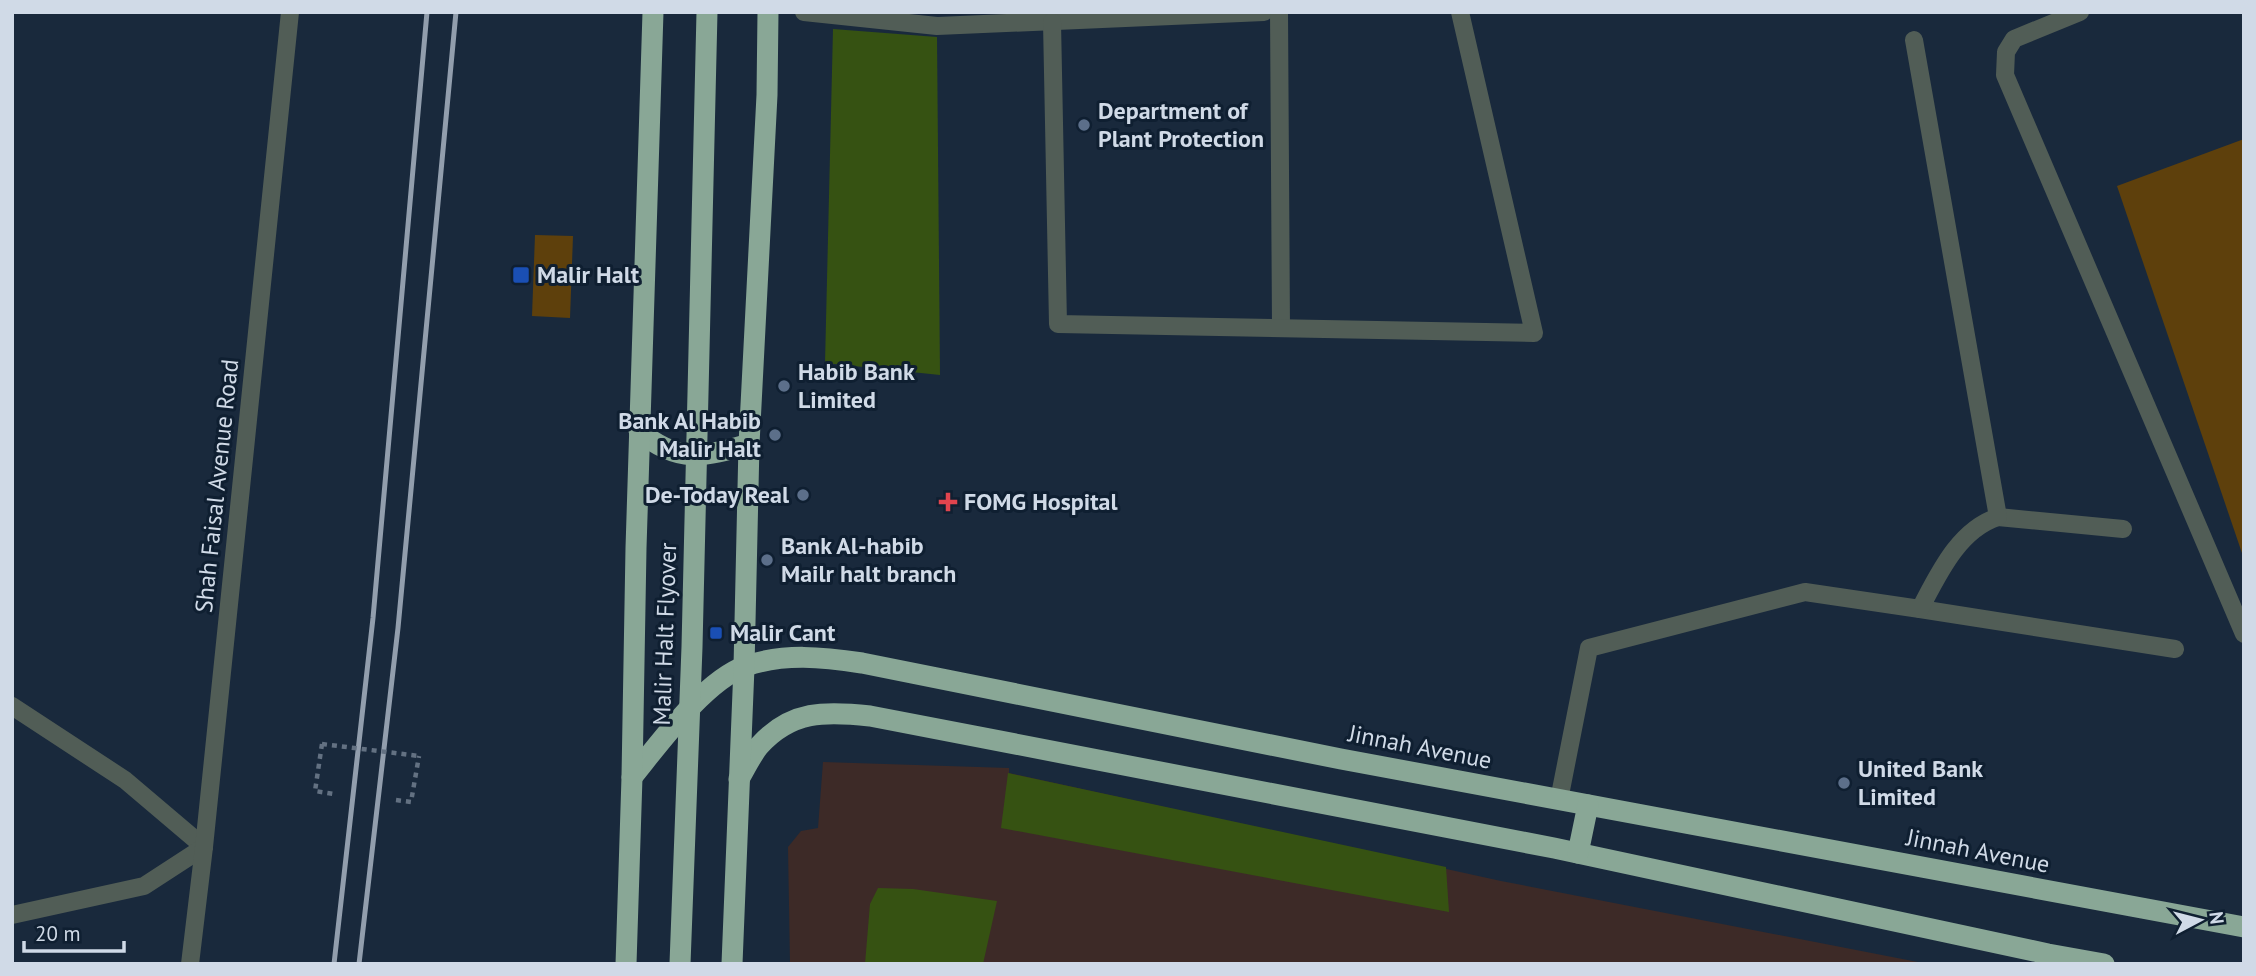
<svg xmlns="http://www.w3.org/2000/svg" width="2256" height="976" font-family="'PT Sans',sans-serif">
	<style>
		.commercial { fill: #3d2a27 }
		.green { fill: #365212 }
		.building { fill: #5e400c }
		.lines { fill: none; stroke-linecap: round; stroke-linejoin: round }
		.path { stroke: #637182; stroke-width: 4.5; stroke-dasharray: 5 5; stroke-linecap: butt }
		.minor { stroke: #515d56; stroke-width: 18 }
		.highway { stroke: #89a796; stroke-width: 21 }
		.rail { stroke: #929ead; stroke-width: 5 }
		.path-bridge { stroke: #637182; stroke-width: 4.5; stroke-dasharray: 5 5; stroke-linecap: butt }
		.highway-bridge { stroke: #89a796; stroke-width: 21 }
		.service-dot { fill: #5c6f8a; stroke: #0f1f31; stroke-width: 2.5 }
		.transit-dot { fill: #1a4fb4; stroke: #0f1f31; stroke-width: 2.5 }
		.health-dot { fill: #e0444e; stroke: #0f1f31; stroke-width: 2.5 }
		.labels { text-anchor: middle; stroke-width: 6; stroke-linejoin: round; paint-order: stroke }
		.poi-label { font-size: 24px; font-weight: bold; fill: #d0dae7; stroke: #0f1f31; text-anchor: start }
		.street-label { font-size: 24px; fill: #d0dae7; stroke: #0f1f31 }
	</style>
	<rect width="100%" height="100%" fill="#19293c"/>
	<path class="commercial" d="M823,762L1009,768V773L1501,881L1928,964H790L788,847L801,831L818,828Z"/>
	<g class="green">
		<path d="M833,29L937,37L940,375L825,363Z"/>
		<path d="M1008,773L1446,867L1449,912L1001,828Z"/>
		<path d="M878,888L913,889L997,901L983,964H865L870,904Z"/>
	</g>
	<g class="building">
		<path d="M2244,139V556H2243L2117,186Z"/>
		<path d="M535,235L573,236L570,318L532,316Z"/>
	</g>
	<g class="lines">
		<g class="path">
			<path d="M322,744L315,791L334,794"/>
			<path d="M396,800L411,802L419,756"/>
		</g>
		<g class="minor">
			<path d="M804,12L937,26L1264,12"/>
			<path d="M1279,12L1281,328"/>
			<path d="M2080,12L2014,39L2006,52L2005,75L2244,634"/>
			<path d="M1052,22L1058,324L1534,333L1460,12"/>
			<path d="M1998,517L2123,529"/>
			<path d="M1920,609L2175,649"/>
			<path d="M12,706L125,780L204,847"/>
			<path d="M1559,800L1589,648L1805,592L1920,609C1938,575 1958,530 1998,517L1914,40"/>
			<path d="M12,915L144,886L204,847"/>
			<path d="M190,964L204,847L290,12"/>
		</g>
		<g class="highway">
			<path d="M639,431C678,464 704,457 749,444"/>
			<path d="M632,777C659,744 705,680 746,666C784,653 823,657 862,663L1341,759L2244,927"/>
			<path d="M739,779C745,769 751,756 759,746C791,710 826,711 870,716L1554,848L2048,954L2104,964"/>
			<path d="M1578,853L1588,805"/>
			<path d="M626,964L632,777L636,548L653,12"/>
			<path d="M732,964L744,667L749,444L767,95L768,12"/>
		</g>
		<g class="rail">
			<path d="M334,964L373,618L427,12"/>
			<path d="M359,964L398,628L456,12"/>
		</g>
		<path class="path-bridge" d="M322,744L419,756"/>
		<path class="highway-bridge" d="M680,964L692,647L707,12"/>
	</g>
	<g class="service-dot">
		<circle cx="1084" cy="125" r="7"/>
		<circle cx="784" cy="386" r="7"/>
		<circle cx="775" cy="435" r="7"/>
		<circle cx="803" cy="495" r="7"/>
		<circle cx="767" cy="560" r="7"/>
		<circle cx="1844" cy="783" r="7"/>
	</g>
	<g class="transit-dot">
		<rect x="512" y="266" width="18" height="18" rx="3.5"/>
		<rect x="709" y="626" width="14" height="14" rx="3.5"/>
	</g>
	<path class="health-dot" d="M944.5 491.5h7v7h7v7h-7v7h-7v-7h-7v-7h7z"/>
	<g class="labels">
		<g class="poi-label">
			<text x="1098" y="119">Department of<tspan x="1098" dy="28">Plant Protection</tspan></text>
			<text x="537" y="283">Malir Halt</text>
			<text x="798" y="380">Habib Bank<tspan x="798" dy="28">Limited</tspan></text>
			<text x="761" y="429" text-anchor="end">Bank Al Habib<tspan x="761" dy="28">Malir Halt</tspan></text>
			<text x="789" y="503" text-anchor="end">De-Today Real</text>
			<text x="964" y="510">FOMG Hospital</text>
			<text x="781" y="554">Bank Al-habib<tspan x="781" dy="28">Mailr halt branch</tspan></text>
			<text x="730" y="641">Malir Cant</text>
			<text x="1858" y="777">United Bank<tspan x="1858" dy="28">Limited</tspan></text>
		</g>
		<g class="street-label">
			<text transform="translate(217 486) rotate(-84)" y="8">Shah Faisal Avenue Road</text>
			<text transform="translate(665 634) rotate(-88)" y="8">Malir Halt Flyover</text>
			<text transform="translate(1420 747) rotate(11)" y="8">Jinnah Avenue</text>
			<text transform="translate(1978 851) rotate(11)" y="8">Jinnah Avenue</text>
		</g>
	</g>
	<rect width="2256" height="976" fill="none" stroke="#d0dae7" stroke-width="28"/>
	<g transform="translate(2200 920) rotate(83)" stroke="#0f1f31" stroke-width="5" paint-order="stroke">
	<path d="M0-5L12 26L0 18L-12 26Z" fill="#d0dae7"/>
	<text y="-10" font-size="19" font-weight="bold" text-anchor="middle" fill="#d0dae7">N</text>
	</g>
	<path d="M24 941v10h100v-10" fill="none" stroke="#d0dae7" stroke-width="3.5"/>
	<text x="35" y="941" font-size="21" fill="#d0dae7" stroke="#0f1f31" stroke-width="5" paint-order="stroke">20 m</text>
</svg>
